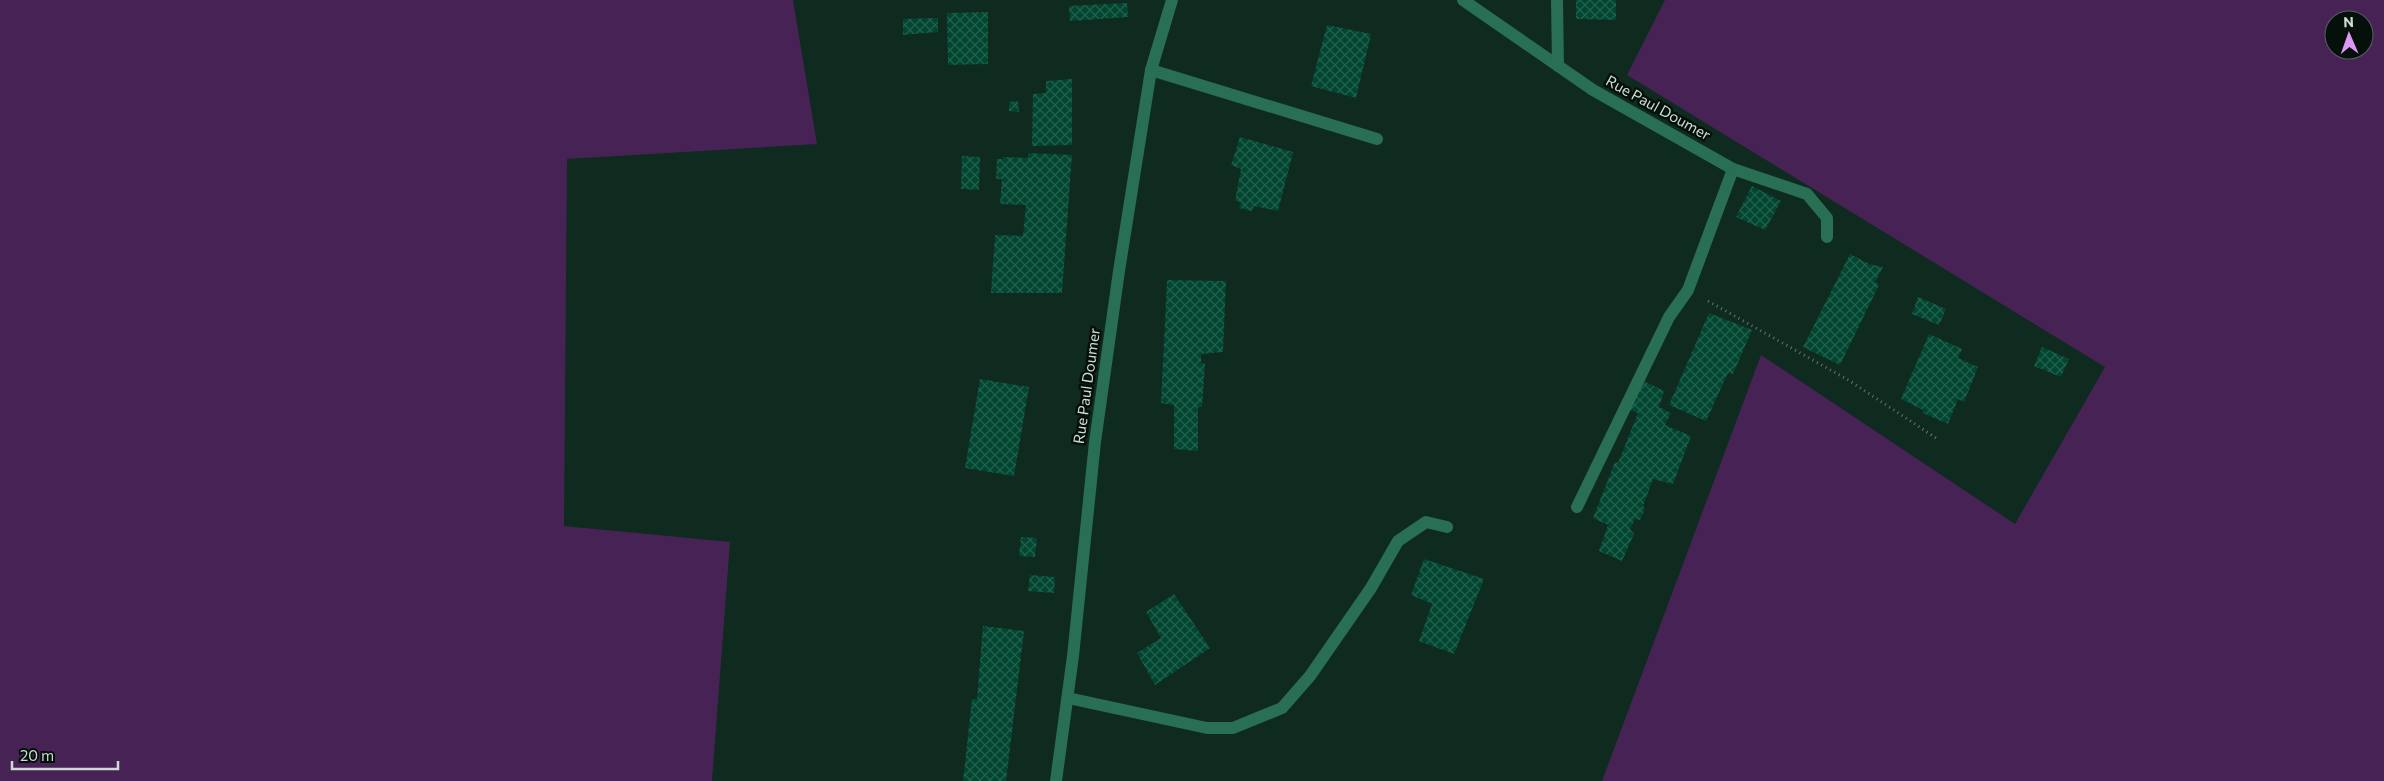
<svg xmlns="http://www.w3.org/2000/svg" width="2384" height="781" font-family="Commissioner,sans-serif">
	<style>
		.grass { fill: #472355; fill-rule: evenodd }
		.building { fill: url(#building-cross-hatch) }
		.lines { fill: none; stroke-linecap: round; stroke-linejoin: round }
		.path { stroke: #62776e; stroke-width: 3; stroke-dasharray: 1 4; stroke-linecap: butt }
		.lane { stroke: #296f54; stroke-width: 12 }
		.street { stroke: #296f54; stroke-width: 12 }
		.labels { text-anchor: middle; stroke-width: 5; stroke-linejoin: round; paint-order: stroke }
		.street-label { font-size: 15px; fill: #ccdbd4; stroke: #05100b }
	</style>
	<defs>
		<pattern id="building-cross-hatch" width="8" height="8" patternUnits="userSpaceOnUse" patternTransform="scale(1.25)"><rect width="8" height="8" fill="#004631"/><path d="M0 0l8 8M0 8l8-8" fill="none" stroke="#24604e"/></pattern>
	</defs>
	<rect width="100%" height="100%" fill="#0f2a1f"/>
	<g class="grass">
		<path d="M0,0H793L817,144L567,159L564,526L730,542L712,781H0Z"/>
		<path d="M1665,0H2384V781H1602L1761,355L2015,524L2105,367L1627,75ZM2334,20H2364V50H2334Z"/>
	</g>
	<g class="building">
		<path d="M1576,0H1616V20L1576,19Z"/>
		<path d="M1127,3L1128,17L1070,21L1069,6Z"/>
		<path d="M988,12V64L948,65L947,13Z"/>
		<path d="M938,18V32L903,35V19Z"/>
		<path d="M1327,25L1371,34L1356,98L1311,86Z"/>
		<path d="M1072,79V145L1032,146L1033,94L1046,93V81Z"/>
		<path d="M1018,101L1019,112L1009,111V102Z"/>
		<path d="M1240,137L1293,152L1278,211L1254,206L1252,211L1239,208L1241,202L1235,201L1241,169L1231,165Z"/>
		<path d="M1028,153L1072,155L1062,293H991L995,235L1023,236L1026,205L1000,204L1002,179H996L997,159H1003V157L1028,158Z"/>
		<path d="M962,156L980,157L979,190L961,189Z"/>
		<path d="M1752,186L1781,201L1765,230L1736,217Z"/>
		<path d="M1850,254L1869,264L1883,267L1875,282L1879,285L1840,365L1803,347Z"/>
		<path d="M1167,280L1226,281L1223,352L1201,354V363L1205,364L1202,407H1198V451L1174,449V405L1161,403Z"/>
		<path d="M1918,297L1946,309L1939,325L1912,314Z"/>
		<path d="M1709,313L1752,330L1733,374L1728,373L1706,421L1669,405Z"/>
		<path d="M1929,334L1962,349L1958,358L1978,367L1964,402L1958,399L1948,424L1923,413V410L1901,399Z"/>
		<path d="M2042,347L2069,359L2061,377L2034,366Z"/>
		<path d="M980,379L1029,387L1014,476L965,468Z"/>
		<path d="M1644,381L1664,391L1659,407L1671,413L1665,425L1691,436L1673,484L1653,479L1643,506L1645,509L1640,520L1635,519L1630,529L1634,534L1622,561L1599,551L1608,525L1593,518L1615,462L1618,463L1638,413L1630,410Z"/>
		<path d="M1021,537L1037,538L1035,557L1019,556Z"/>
		<path d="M1424,559L1484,579L1454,654L1419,641L1432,604L1411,595Z"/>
		<path d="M1030,575L1055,577L1054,593L1028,591Z"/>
		<path d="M1174,594L1210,648L1155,685L1137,653L1161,638L1146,612Z"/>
		<path d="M983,626L1024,631L1006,781H963L972,699H977Z"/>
	</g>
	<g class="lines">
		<path class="path" d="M1708,301L1850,381L1936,438"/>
		<g class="lane">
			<path d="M1151,70L1377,139"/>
			<path d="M1577,507L1669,317L1688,290L1733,169"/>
			<path d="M1068,698L1207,728H1233L1282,708L1310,676L1371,588L1398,541L1426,522L1447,527"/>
		</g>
		<g class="street">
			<path d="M1463,0L1593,90L1733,169L1807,194L1827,218V237"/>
			<path d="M1557,0L1558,66"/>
			<path d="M1056,781L1073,656L1095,442L1119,271L1151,70L1172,0"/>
		</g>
	</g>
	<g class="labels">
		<g class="street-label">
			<text transform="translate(1658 108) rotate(29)" y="5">Rue Paul Doumer</text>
			<text transform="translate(1087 386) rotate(-82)" y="5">Rue Paul Doumer</text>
		</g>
	</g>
	<g transform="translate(2349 35) rotate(358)"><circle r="24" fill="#05100b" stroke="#55615b"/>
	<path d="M0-4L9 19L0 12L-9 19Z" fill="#db99f5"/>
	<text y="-8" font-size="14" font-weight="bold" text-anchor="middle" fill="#ccdbd4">N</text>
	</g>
	<path d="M12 761v8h106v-8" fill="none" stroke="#ccdbd4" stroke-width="2.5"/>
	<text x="20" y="761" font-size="15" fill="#ccdbd4" stroke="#05100b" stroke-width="4" paint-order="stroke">20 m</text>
</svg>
